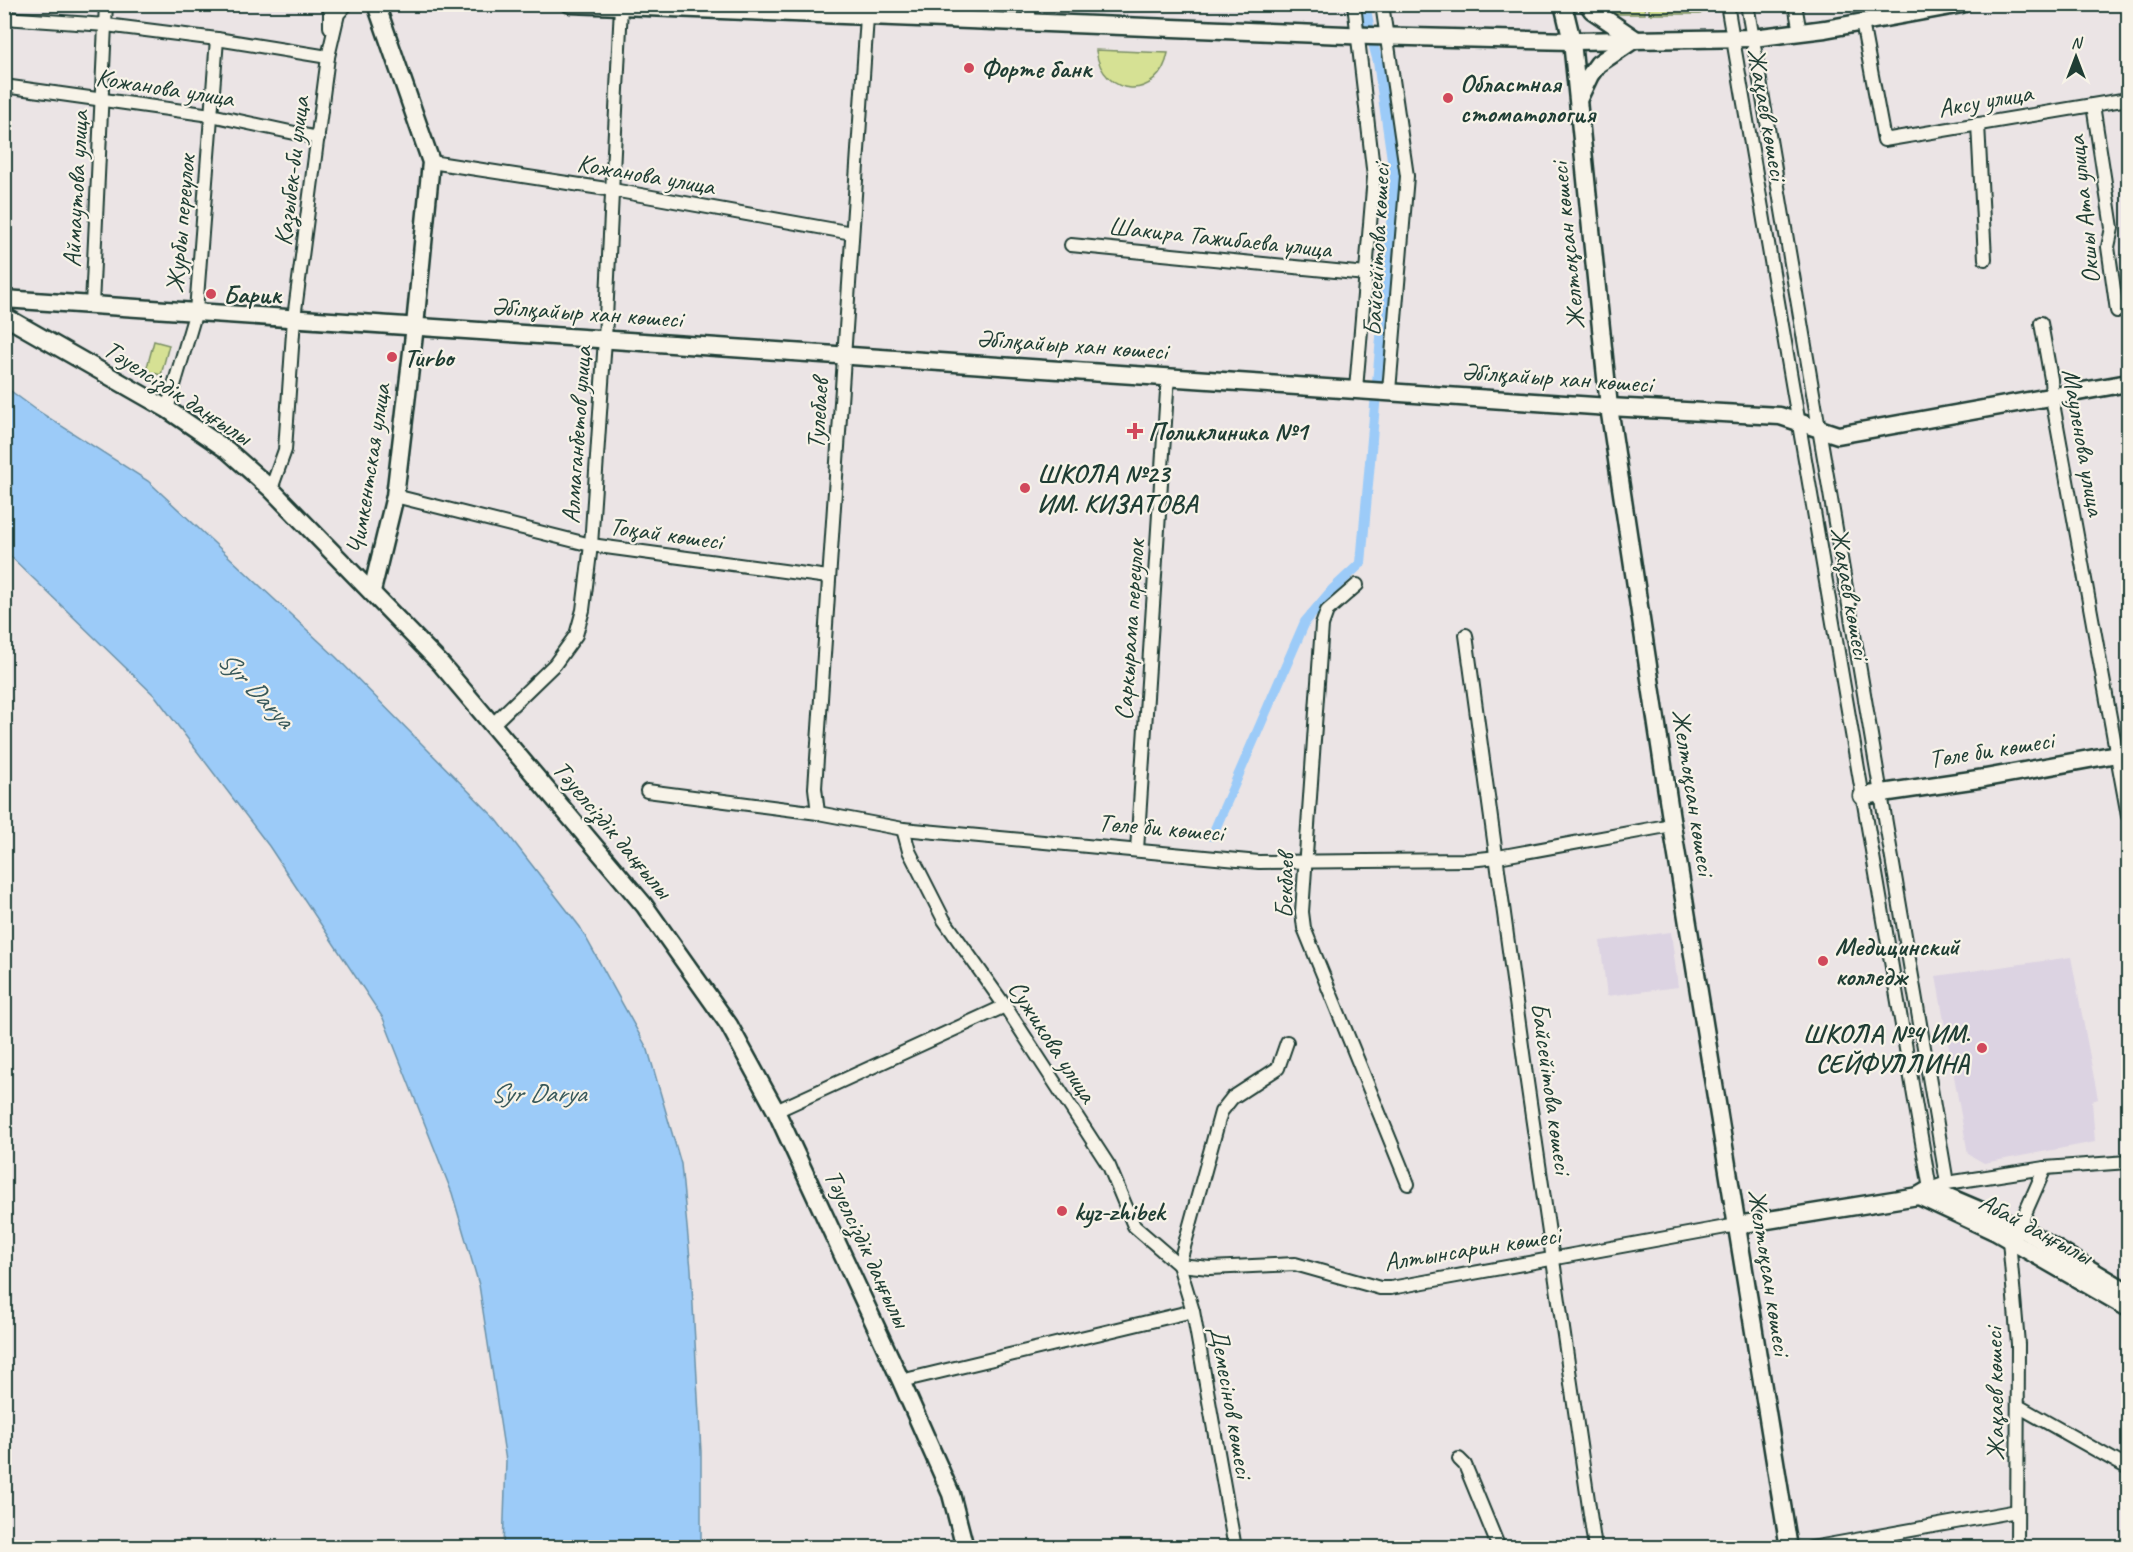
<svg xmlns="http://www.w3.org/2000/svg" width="2133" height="1552" font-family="Caveat,sans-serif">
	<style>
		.built { fill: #dcd3e2 }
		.green { fill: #d6e194; stroke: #7a8f64; stroke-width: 1.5 }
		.water { fill: #9ccbf8; stroke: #6a92aa; stroke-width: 1.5 }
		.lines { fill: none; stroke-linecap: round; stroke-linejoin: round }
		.canal { stroke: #9ccbf8; stroke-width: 10 }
		.street-casing { stroke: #1f3d34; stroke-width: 16 }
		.secondary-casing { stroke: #1f3d34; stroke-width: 21 }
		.street { stroke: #f7f3e8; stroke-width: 12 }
		.secondary { stroke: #f7f3e8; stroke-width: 16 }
		.poi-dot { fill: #d1495b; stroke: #f7f3e8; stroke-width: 2 }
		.labels { text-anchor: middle; stroke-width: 4.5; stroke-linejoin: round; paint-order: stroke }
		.poi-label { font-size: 26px; font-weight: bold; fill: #1f3d34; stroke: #f7f3e8; text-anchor: start }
		.street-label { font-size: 26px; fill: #1f3d34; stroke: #f7f3e8 }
		.water-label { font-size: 27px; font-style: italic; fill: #38595b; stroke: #f7f3e8 }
	</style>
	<rect width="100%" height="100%" fill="#ebe4e5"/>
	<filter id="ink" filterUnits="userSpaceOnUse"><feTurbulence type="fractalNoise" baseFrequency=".0167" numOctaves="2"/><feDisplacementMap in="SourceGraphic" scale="12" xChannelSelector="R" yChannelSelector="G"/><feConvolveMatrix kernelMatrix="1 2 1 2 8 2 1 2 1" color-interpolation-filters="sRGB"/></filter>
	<g filter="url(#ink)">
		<g class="built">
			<path d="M1671,932L1678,987L1607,996L1600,941Z"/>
			<path d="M2071,957L2098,1099L2092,1101L2095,1142L1984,1163L1968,1154L1936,976Z"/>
		</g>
		<g class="green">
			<path d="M1600,5H1644L1645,14H1609L1598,7Z"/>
			<path d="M1649,5H1697L1704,11L1700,14H1649Z"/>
			<path d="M1096,51V50L1168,53C1159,101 1103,99 1096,51Z"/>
			<path d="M154,341L169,345L161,375L146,371Z"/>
		</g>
		<path class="water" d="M4,386L38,411L148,481L336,657L497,820L580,927L648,1050L681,1164L691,1269L701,1452V1547H503L506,1461L479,1285L452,1193L383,1018L269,846L156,697L5,551Z"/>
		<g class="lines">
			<path class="canal" d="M1212,836L1305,622L1332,590L1361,563L1395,180L1378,62L1371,36L1365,4"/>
			<g class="street-casing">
				<g id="street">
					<path d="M330,4V27"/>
					<path d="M1028,4L1030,23"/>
					<path d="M1354,4L1374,177L1356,389"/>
					<path d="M1382,4L1407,176L1389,391"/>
					<path d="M1727,4L1930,1189L1947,1183L2045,1168L2128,1162"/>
					<path d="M1747,4L1947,1183"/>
					<path d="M1795,4L1800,33"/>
					<path d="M4,18L106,25L217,39L328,57"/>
					<path d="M1862,22L1884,140L2128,99"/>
					<path d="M4,86L211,115L318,138"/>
					<path d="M2093,105L2112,228L2108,247L2117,311"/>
					<path d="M1978,124L1985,259"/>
					<path d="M431,162L613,190L852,233"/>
					<path d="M1071,245L1366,274"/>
					<path d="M92,305L106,4"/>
					<path d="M2041,323L2051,379L2052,398L2128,816"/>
					<path d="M167,409L196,311L217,39"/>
					<path d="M271,489L285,450L294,318L328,57L338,14L347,4"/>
					<path d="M395,496L591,545L828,577"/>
					<path d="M1357,585L1327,611L1322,625L1302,912L1304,928L1408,1184"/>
					<path d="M1466,635L1526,1075L1595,1548"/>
					<path d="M493,724L555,664L576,635L583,610L591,545L605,339L621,6"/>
					<path d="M647,791L818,813L903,829L1259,862L1469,860L1498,857L1672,825"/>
					<path d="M818,813L815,788L867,17"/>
					<path d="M903,829L909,851L944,920L1005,1006L1109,1166L1134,1226L1179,1265"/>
					<path d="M1137,850L1168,376"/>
					<path d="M776,1111L1005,1006"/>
					<path d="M1179,1265L1210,1268L1295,1264L1380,1288H1391L1737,1225"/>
					<path d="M1179,1265L1193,1311L1235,1548"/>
					<path d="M1179,1265L1221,1112L1232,1098L1278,1068L1287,1042"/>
					<path d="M901,1381L1193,1311"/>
					<path d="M2018,1406L2128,1468"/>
					<path d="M1459,1459L1465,1465L1499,1548"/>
					<path d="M1811,1548L2017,1511"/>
					<path d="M2017,1548L2018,1344L2009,1240L2019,1227L2045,1168"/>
				</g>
			</g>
			<g class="secondary-casing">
				<g id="secondary">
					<path d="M570,4L1371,36L1572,41L1753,38L1825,29L1962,4"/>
					<path d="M1563,4L1572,41L1609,407L1672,825L1789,1548"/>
					<path d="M1579,98L1590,75L1598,64L1635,39L1592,10L1588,4"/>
					<path d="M4,299L1609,407L1780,416L1838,435L2128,383"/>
					<path d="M4,316L167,409L227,450L271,489L441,664L644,905L729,1025L776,1111L901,1381L951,1494L965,1548"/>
					<path d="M372,591L395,496L415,326L431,162L376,4"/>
					<path d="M1862,796L1985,778L2128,752"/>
					<path d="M1921,1197L1996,1232L2128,1308"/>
					<path d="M1737,1225L1918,1196L1930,1189L2019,1227L2128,1292"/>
				</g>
			</g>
			<use href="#street" class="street"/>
			<use href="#secondary" class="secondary"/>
		</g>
	</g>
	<g class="poi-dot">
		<circle cx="969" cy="68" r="6"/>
		<circle cx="1448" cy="98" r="6"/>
		<circle cx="211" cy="294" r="6"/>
		<circle cx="392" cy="357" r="6"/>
		<path d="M1132 422h6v6h6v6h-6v6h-6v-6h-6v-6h6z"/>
		<circle cx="1025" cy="488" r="6"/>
		<circle cx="1823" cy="961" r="6"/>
		<circle cx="1982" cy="1048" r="6"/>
		<circle cx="1062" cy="1211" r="6"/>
	</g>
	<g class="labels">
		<g class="poi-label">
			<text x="981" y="77">Форте банк</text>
			<text x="1460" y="92">Областная<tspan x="1460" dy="30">стоматология</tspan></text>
			<text x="223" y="303">Барик</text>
			<text x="404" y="366">Turbo</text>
			<text x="1148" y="440">Поликлиника №1</text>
			<text x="1037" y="482">ШКОЛА №23<tspan x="1037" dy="30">ИМ. КИЗАТОВА</tspan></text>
			<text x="1835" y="955">Медицинский<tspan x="1835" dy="30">колледж</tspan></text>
			<text x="1970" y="1042" text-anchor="end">ШКОЛА №4 ИМ.<tspan x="1970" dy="30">СЕЙФУЛЛИНА</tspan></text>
			<text x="1074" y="1220">kyz-zhibek</text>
		</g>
		<g class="street-label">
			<text transform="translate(165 87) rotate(9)" y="9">Кожанова улица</text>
			<text transform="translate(1985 100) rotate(-10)" y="9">Аксу улица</text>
			<text transform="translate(1768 114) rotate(80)" y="9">Жақаев көшесі</text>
			<text transform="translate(291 171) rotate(-83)" y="9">Казыбек-би улица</text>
			<text transform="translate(646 174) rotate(10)" y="9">Кожанова улица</text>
			<text transform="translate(75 189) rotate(-87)" y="9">Аймаутова улица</text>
			<text transform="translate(2083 210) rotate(-96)" y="9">Окшы Ата улица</text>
			<text transform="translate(180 224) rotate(-85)" y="9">Журбы переулок</text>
			<text transform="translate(1220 237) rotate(6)" y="9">Шакира Тажибаева улица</text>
			<text transform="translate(1567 246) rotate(-96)" y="9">Желтоқсан көшесі</text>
			<text transform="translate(1376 250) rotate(-87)" y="9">Байсейітова көшесі</text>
			<text transform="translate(587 312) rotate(4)" y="9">Әбілқайыр хан көшесі</text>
			<text transform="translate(1072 344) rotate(4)" y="9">Әбілқайыр хан көшесі</text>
			<text transform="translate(1557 377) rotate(4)" y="9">Әбілқайыр хан көшесі</text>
			<text transform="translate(178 392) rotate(33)" y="9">Тәуелсіздік даңғылы</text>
			<text transform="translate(817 414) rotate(-86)" y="9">Тулебаев</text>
			<text transform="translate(576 435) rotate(-86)" y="9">Алмаганбетов улица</text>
			<text transform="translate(2084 442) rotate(80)" y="9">Мауленова улица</text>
			<text transform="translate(368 469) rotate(-81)" y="9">Чимкентская улица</text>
			<text transform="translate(666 533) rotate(8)" y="9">Тоқай көшесі</text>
			<text transform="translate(1851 593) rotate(80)" y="9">Жақаев көшесі</text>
			<text transform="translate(1129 630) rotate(-86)" y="9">Саркырама переулок</text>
			<text transform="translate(1991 749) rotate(-9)" y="9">Төле би көшесі</text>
			<text transform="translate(1694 792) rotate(81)" y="9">Желтоқсан көшесі</text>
			<text transform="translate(1161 827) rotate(5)" y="9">Төле би көшесі</text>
			<text transform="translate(613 829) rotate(50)" y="9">Тәуелсіздік даңғылы</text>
			<text transform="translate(1284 886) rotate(-89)" y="9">Бекбаев</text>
			<text transform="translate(1053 1041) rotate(57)" y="9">Сужикова улица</text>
			<text transform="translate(1552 1088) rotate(82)" y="9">Байсейітова көшесі</text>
			<text transform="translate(2036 1228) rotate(28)" y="9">Абай даңғылы</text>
			<text transform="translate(868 1248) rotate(65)" y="9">Тәуелсіздік даңғылы</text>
			<text transform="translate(1472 1248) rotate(-9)" y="9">Алтынсарин көшесі</text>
			<text transform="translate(1770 1272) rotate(81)" y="9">Желтоқсан көшесі</text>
			<text transform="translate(1994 1394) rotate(-91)" y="9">Жақаев көшесі</text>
			<text transform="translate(1232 1402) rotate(80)" y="9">Демесінов көшесі</text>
		</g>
		<g class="water-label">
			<text transform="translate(256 689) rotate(46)" y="9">Syr Darya</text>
			<text x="538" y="1102">Syr Darya</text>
		</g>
	</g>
	<rect width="2133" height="1552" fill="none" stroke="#f7f3e8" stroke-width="24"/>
	<rect x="12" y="12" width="2109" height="1528" fill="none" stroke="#1f3d34" stroke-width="2" filter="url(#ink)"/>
	<g transform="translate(2076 57)" stroke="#f7f3e8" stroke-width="4.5" paint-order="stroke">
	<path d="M0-4.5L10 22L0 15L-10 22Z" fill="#1f3d34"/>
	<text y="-9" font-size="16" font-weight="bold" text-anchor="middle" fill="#1f3d34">N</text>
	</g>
</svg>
